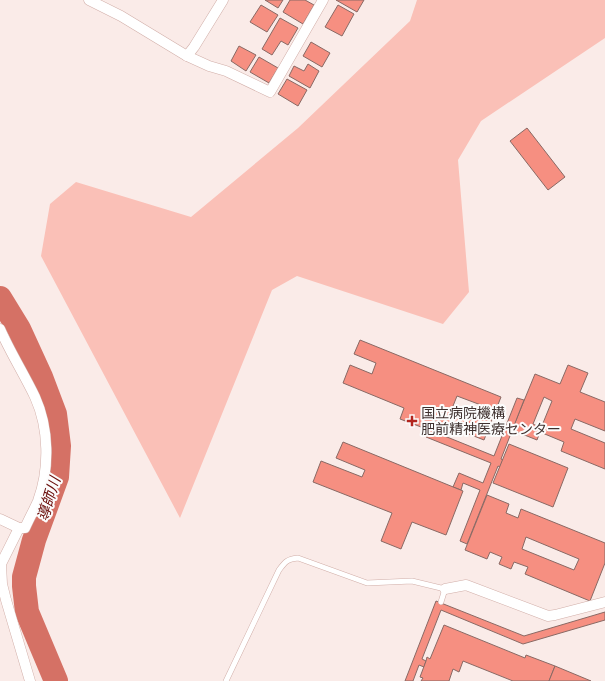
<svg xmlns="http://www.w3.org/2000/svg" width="605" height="681" font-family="'Nunito Sans','Noto Sans JP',sans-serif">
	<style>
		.green { fill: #fac0b7 }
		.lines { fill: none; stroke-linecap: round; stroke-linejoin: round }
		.river { stroke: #d57165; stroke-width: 24 }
		.building { fill: #f68f81; stroke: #896964; fill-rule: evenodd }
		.lane-casing { stroke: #d1aea8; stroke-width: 6 }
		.street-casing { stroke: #d1aea8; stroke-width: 11 }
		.lane { stroke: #fff; stroke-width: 5 }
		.street { stroke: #fff; stroke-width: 10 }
		.poi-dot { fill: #b3241d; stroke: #fcfcfc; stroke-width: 1.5 }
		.labels { text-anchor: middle; stroke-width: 4; stroke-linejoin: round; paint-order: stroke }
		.poi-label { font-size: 14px; fill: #3f312f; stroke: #fcfcfc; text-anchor: start }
		.water-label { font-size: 15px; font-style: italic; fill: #6a0d0a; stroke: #fcfcfc }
	</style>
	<rect width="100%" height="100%" fill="#faebe8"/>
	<path class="green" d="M417,0H605V38L481,121L458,160L469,292L443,324L297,276L272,290L180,518L41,256L50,204L76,182L191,217L298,128L410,21Z"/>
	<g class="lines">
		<path class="river" d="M0,298L19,329L41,377L55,414L59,446L57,477L34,540L24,577V586L27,612L56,681"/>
	</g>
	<g class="building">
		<path d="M265,0H283L278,8Z"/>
		<path d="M290,0H305L314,5L303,24L283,12Z"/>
		<path d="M336,0H364L357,12Z"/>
		<path d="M261,5L278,15L267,32L250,22Z"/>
		<path d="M338,5L354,14L342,36L325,27Z"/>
		<path d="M280,18L298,28L288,45L281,41L272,55L262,49Z"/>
		<path d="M311,42L330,53L322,67L303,56Z"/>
		<path d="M239,46L256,55L246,71L231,61Z"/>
		<path d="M259,57L278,68L269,83L250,72Z"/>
		<path d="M308,64L319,71L310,88L289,76L294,66L304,71Z"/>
		<path d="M287,79L307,90L298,106L278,94Z"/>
		<path d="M527,128L565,177L548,190L510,141Z"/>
		<path d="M360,340L501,397L484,440L433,420L429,430L400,419L404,408L343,383L350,365L372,374L376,363L354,354ZM457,396L481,405L475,421L451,411Z"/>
		<path d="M568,365L588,373L580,392L605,402V431L575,419L571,429L605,443V469L561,451L564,442L540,432L537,440L512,430L535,374L560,384ZM544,397L552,401L541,428L533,424Z"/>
		<path d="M517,398L524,400L501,459L503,460L500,467L498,466L467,544L460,541L480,490L463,483L461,490L453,487L459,473L483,483L491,463L426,437L432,423L445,428L442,435L494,456Z"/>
		<path d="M343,442L463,491L446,535L412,522L401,549L381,541L392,513L313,482L321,461L362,477L365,470L336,458Z"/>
		<path d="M509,444L568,468L553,507L493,483Z"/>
		<path d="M487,495L509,504L506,513L518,518L521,509L605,543V563L590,601L525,574L528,567L514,562L511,569L499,564L502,557L490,552L487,559L465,550ZM526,537L579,559L574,570L522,549Z"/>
		<path d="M436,601L524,636L605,612V620L523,644L441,610L422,659L426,661L424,667L419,665L413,681H405Z"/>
		<path d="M444,625L525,658L526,655L555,666L549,681H513L463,661L459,672L453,669L449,681H421L423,678L420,677L426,661L427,657L430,659Z"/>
		<path d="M555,666L591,681H549Z"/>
	</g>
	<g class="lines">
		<g class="lane-casing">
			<path id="lane" d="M226,681L279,570C285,562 287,559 298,558L367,583L412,581L445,589L441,602"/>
		</g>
		<g class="street-casing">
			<g id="street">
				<path d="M89,0L121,16L187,56L209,66L226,71L270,92L323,0"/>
				<path d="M187,56L194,47L223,0"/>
				<path d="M0,329C10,352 24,374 35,397C49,428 50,468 38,501C34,510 29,519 25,528H19L0,519"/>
				<path d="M19,528L1,564L2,584L6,600L30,681"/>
				<path d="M445,589L466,585L548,616L555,615L605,602"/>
			</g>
		</g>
		<use href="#lane" class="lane"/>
		<use href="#street" class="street"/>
	</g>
	<path class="poi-dot" d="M410 415h4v4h4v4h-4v4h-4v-4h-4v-4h4z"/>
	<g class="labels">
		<g class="poi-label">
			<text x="421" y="418">国立病院機構<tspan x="421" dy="16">肥前精神医療センター</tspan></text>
		</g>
		<g class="water-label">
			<text transform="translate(49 499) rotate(-73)" y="5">導師川</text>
		</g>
	</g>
</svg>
